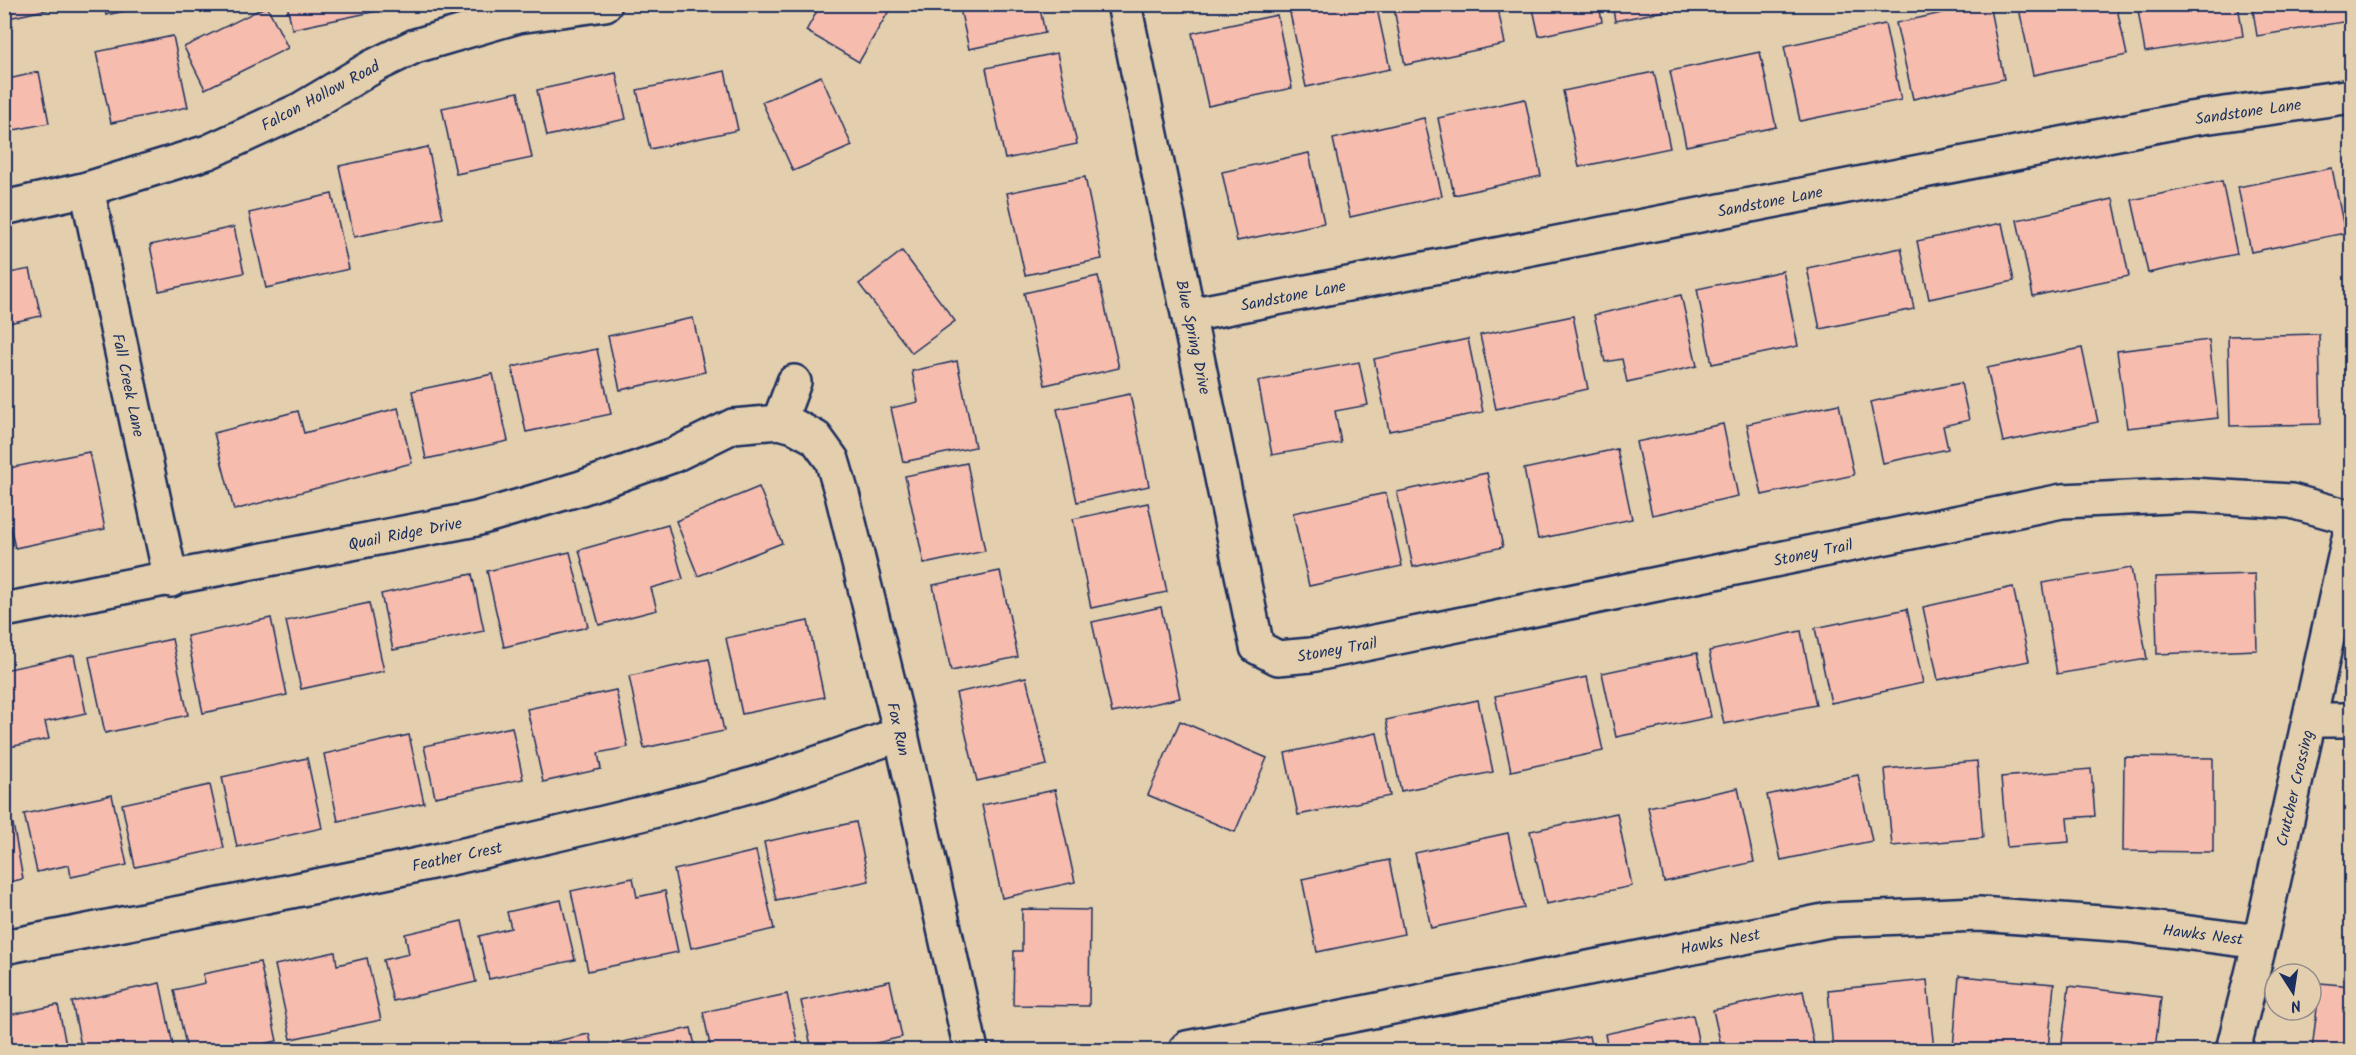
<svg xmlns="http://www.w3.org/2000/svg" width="2356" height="1055" font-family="Kalam,sans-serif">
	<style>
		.building { fill: #f6bcad; stroke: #1b2f5e; stroke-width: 1.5 }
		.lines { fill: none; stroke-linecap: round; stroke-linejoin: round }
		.minor-casing { stroke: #1b2f5e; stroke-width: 38 }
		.minor { stroke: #e3cead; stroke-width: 33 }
		.labels { text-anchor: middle; stroke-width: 5; stroke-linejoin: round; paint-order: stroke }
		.street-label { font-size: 16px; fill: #1b2f5e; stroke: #e3cead }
	</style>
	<rect width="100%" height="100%" fill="#e3cead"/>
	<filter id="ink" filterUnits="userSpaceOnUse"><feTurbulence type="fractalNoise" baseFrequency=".0167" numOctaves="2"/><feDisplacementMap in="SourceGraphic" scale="12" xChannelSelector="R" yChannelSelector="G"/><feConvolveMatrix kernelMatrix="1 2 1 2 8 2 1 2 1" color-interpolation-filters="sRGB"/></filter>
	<g filter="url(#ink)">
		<g class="building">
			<path d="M4,4H72L4,19Z"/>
			<path d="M104,4H157L106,15Z"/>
			<path d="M287,4H380L382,10L292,29Z"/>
			<path d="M821,4H893L859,62L806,31Z"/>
			<path d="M959,4H1039L1045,33L969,49Z"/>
			<path d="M1330,4H1376L1390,69L1306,87L1290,13Z"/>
			<path d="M1393,4H1497L1505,44L1405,65Z"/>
			<path d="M1532,4H1599L1602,22L1539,36Z"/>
			<path d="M1612,4H1662L1664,11L1615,21Z"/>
			<path d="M1983,4H1989L2004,79L1913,99L1896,23Z"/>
			<path d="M2018,4H2116L2127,55L2033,75Z"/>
			<path d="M2137,4H2238L2243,36L2145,52Z"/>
			<path d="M2252,4H2346L2349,21L2257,36Z"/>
			<path d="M267,6L288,48L205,89L184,47Z"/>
			<path d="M1277,15L1292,88L1208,106L1192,33Z"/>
			<path d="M1885,24L1901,100L1800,121L1784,46Z"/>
			<path d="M173,36L188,107L111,123L96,52Z"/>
			<path d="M1760,52L1776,127L1686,146L1670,71Z"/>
			<path d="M1057,53L1077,144L1005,159L986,68Z"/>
			<path d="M725,71L738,130L650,149L637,90Z"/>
			<path d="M39,72L49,123L4,132V80Z"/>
			<path d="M1654,72L1670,148L1579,167L1563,91Z"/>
			<path d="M616,73L626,119L547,136L537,90Z"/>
			<path d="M821,76L852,146L793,171L762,102Z"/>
			<path d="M518,92L532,158L456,174L442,108Z"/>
			<path d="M1525,99L1541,176L1454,195L1438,118Z"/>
			<path d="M1424,118L1442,196L1350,217L1333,139Z"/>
			<path d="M428,147L443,218L354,237L339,166Z"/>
			<path d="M1309,153L1324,223L1237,241L1222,172Z"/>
			<path d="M2332,168L2345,233L2251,252L2238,187Z"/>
			<path d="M1085,177L1102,259L1025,275L1007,193Z"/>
			<path d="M2222,181L2237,254L2148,273L2132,200Z"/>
			<path d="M332,194L349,269L266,288L249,213Z"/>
			<path d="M2113,199L2129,276L2033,296L2017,220Z"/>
			<path d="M2002,223L2014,281L1929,299L1917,241Z"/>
			<path d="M234,227L244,273L159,291L150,245Z"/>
			<path d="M1901,248L1914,309L1820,329L1807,268Z"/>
			<path d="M902,251L955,321L912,353L859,284Z"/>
			<path d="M30,269L41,316L4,324V274Z"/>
			<path d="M1783,271L1798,346L1712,364L1697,289Z"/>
			<path d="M1098,276L1119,368L1045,385L1024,293Z"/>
			<path d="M1681,295L1697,366L1627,382L1622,359L1605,362L1594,315Z"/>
			<path d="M1573,316L1588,389L1496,409L1480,335Z"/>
			<path d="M693,318L705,372L620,390L608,336Z"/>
			<path d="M2319,334L2321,424L2230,426L2228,336Z"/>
			<path d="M1468,339L1483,412L1389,431L1374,359Z"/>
			<path d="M2209,340L2218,418L2127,428L2117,351Z"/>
			<path d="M2082,348L2098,422L2003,442L1987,368Z"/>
			<path d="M597,349L611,414L526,432L512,367Z"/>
			<path d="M957,361L975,447L903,462L891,408L918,402L912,371Z"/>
			<path d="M1359,362L1368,405L1335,411L1341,443L1272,455L1258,381Z"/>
			<path d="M493,374L508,441L426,459L412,391Z"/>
			<path d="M1961,383L1969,420L1943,426L1948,449L1883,463L1870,402Z"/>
			<path d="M1130,394L1149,486L1077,502L1057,409Z"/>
			<path d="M1839,404L1854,475L1762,495L1747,424Z"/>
			<path d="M398,408L412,463L234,510L214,433L298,411L304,433Z"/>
			<path d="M1723,424L1738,496L1652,515L1636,442Z"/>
			<path d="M1617,449L1632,519L1538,539L1524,469Z"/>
			<path d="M89,452L105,529L15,548L4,498V469Z"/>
			<path d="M967,463L985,551L924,564L905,476Z"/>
			<path d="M1487,473L1503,547L1413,567L1397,492Z"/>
			<path d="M759,487L782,543L698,576L676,521Z"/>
			<path d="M1386,493L1402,566L1309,586L1293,513Z"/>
			<path d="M1148,503L1167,592L1091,608L1073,519Z"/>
			<path d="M668,525L683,579L651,588L657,610L599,625L579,550Z"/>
			<path d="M570,552L588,627L504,647L487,571Z"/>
			<path d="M2131,568L2147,659L2057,674L2042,583Z"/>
			<path d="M1000,571L1018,657L951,671L933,585Z"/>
			<path d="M472,574L484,631L393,650L381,594Z"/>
			<path d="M2255,574L2257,650L2157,654L2155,577Z"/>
			<path d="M2013,587L2029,661L1938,680L1923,607Z"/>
			<path d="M369,603L384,671L301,689L286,621Z"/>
			<path d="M1161,607L1180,698L1112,713L1092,622Z"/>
			<path d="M1907,609L1923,683L1831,703L1815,628Z"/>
			<path d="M271,618L287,695L203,713L187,636Z"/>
			<path d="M808,621L824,697L742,714L726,638Z"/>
			<path d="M1801,631L1816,705L1724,724L1709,651Z"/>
			<path d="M172,639L188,715L105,733L89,657Z"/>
			<path d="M1697,653L1711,717L1616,737L1602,673Z"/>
			<path d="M74,655L86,713L45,722L49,739L4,748V670Z"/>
			<path d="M709,659L724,731L644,748L629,676Z"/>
			<path d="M1026,677L1047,765L977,781L956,693Z"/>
			<path d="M1587,677L1603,751L1511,771L1495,696Z"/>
			<path d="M616,690L628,747L598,753L601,769L543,782L527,709Z"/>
			<path d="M1478,700L1493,772L1401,791L1386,720Z"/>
			<path d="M1180,721L1267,758L1235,832L1148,795Z"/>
			<path d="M512,727L523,779L435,797L424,746Z"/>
			<path d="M1377,733L1390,796L1298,815L1285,753Z"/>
			<path d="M409,735L424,803L338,821L324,754Z"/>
			<path d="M2124,757L2213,758V852L2123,851Z"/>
			<path d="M307,758L322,828L237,847L222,777Z"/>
			<path d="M1977,761L1983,838L1892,846L1885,769Z"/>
			<path d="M2091,769L2095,816L2067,818L2069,842L2007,847L2001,777Z"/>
			<path d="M1858,775L1872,841L1781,860L1767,795Z"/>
			<path d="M210,785L224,848L135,867L122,804Z"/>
			<path d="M1738,788L1754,862L1664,882L1648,807Z"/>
			<path d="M1055,790L1075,882L1002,898L982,805Z"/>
			<path d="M112,795L127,865L71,877L69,865L37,872L24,814Z"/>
			<path d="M1617,813L1632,886L1546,904L1530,831Z"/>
			<path d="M856,822L869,881L776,900L764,842Z"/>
			<path d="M13,824L23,879L4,883V826Z"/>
			<path d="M1508,833L1524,908L1431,928L1415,853Z"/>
			<path d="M756,851L774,929L691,948L674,870Z"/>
			<path d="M1389,860L1404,934L1317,952L1302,879Z"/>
			<path d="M633,878L637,897L665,891L678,952L588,971L571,891Z"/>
			<path d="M561,900L575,960L489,979L479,936L511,928L507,912Z"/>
			<path d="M1022,909L1090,910L1089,1006L1013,1005L1014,951H1022Z"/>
			<path d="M462,921L476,982L393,1001L383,960L409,954L405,934Z"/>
			<path d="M335,952L337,965L367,958L381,1020L291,1039L275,965Z"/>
			<path d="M260,962L277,1041L233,1050H187L174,990L205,983L203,974Z"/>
			<path d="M1959,976L2054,984L2048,1050L1953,1048Z"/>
			<path d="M1927,980L1934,1050H1833L1828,990Z"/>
			<path d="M890,981L902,1037L846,1050H812L801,1001Z"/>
			<path d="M160,983L174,1050H82L72,1002Z"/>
			<path d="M2320,983L2352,986V1050H2312Z"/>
			<path d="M2069,986L2161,997L2155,1050H2061Z"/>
			<path d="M1803,991L1815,1050H1722L1713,1010Z"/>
			<path d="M787,994L799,1050H711L703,1012Z"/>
			<path d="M58,1005L67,1050H4V1016Z"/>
			<path d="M1693,1015L1700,1050H1608L1605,1034Z"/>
			<path d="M691,1028L696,1050H604L603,1046Z"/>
			<path d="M589,1034L593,1050H517Z"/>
			<path d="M1589,1036L1592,1050H1522Z"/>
		</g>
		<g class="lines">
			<g class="minor-casing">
				<g id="minor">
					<path d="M1124,4L1257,647L1278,658L1311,655L2062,501L2191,495L2291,501L2352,518"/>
					<path d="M87,189L171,580"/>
					<path d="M4,208L87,189L208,152L300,110L374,66L415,46L518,16L605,4"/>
					<path d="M1190,315L2189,119L2352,96"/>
					<path d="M779,422L794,382"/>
					<path d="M4,610L476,519L581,488L674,455L733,426L779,422L794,426L816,438L832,460L842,494L901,734L971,1050"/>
					<path d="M2310,720H2352"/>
					<path d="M4,947C247,900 491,855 730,791C787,776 844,753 901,734"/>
					<path d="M1187,1048L1829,920L1979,914L2128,925L2260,942"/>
					<path d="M2233,1050L2260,942L2352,525"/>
				</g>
			</g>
			<use href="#minor" class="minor"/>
		</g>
	</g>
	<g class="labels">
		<g class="street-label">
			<text transform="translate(320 95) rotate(-28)" y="6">Falcon Hollow Road</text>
			<text transform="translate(2248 111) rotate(-8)" y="6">Sandstone Lane</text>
			<text transform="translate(1770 201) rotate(-11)" y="6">Sandstone Lane</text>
			<text transform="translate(1293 295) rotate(-11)" y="6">Sandstone Lane</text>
			<text transform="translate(1194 337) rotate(78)" y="6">Blue Spring Drive</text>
			<text transform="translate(129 385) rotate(78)" y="6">Fall Creek Lane</text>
			<text transform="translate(405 533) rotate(-11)" y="6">Quail Ridge Drive</text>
			<text transform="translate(1813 552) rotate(-12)" y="6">Stoney Trail</text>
			<text transform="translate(1337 649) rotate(-10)" y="6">Stoney Trail</text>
			<text transform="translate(899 729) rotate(77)" y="6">Fox Run</text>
			<text transform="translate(2294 788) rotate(-77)" y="6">Crutcher Crossing</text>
			<text transform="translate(457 856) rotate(-12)" y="6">Feather Crest</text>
			<text transform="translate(2203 934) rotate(7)" y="6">Hawks Nest</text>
			<text transform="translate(1720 941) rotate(-11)" y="6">Hawks Nest</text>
		</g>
	</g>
	<rect width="2356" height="1055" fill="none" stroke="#e3cead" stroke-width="24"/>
	<rect x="12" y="12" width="2332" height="1031" fill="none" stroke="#1b2f5e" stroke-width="2" filter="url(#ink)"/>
	<g transform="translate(2293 992) rotate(168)"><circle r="28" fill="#e3cead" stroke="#938e8d" stroke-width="1.5"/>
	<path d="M0-4.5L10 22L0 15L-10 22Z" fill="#1b2f5e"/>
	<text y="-9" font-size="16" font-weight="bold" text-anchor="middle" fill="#1b2f5e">N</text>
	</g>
</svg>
